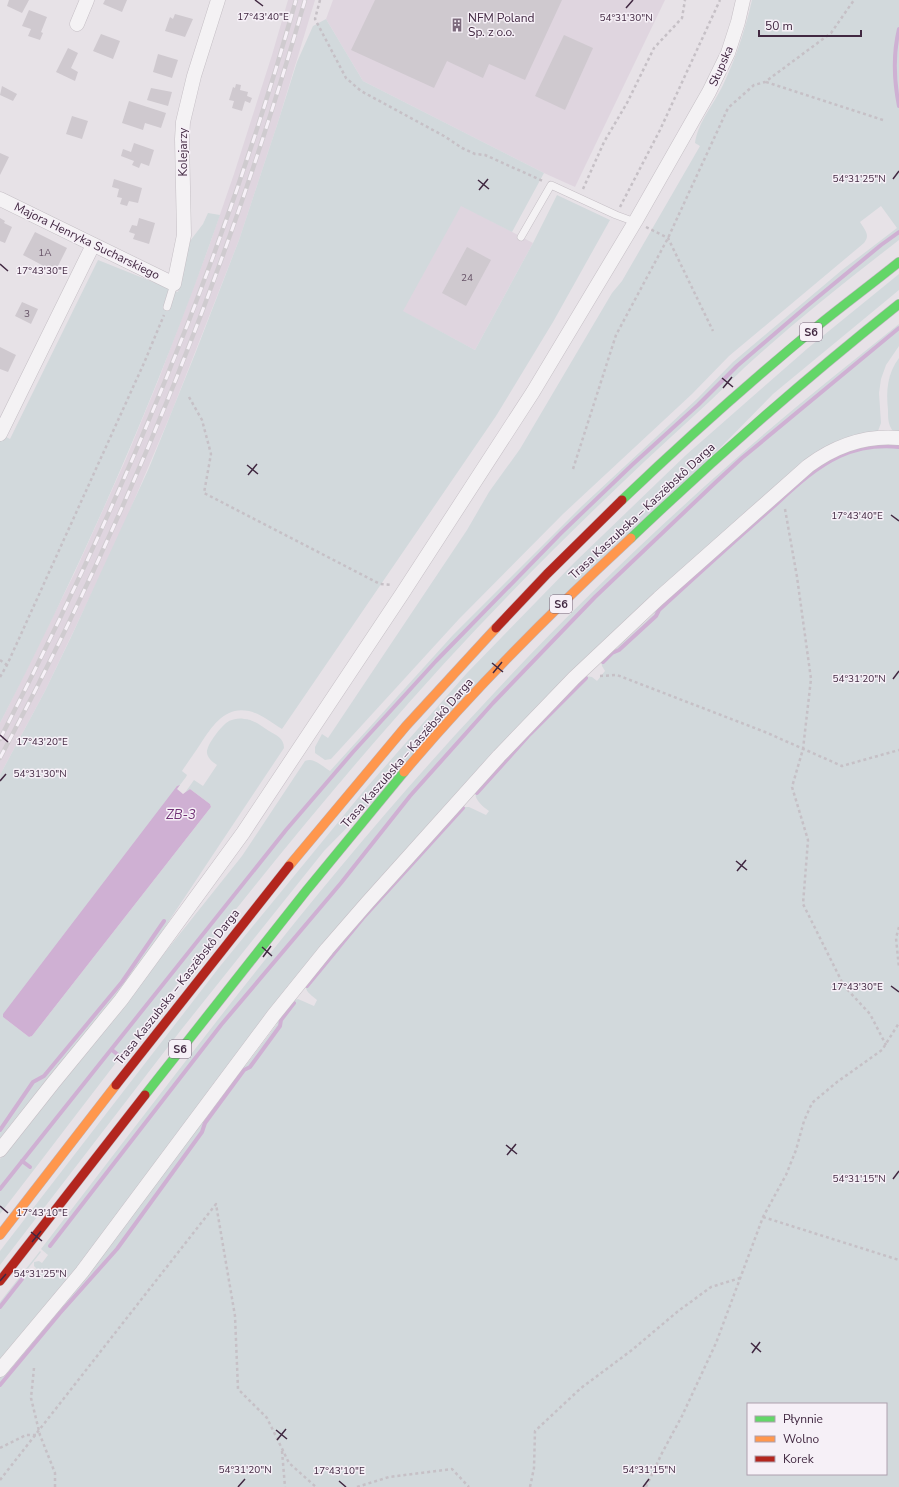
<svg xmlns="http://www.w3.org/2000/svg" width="899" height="1487" font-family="'Nunito Sans',sans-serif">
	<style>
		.built { fill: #dfd5df }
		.green { fill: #d2d9dc; fill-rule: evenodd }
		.water { fill: #cfb0d3 }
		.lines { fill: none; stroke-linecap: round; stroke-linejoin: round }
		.stream { stroke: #cfb0d3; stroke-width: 4 }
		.building { fill: #cfc9cf }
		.lane-casing { stroke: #c5bfc5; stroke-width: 8 }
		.street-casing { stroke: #c5bfc5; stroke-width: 15 }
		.fast-casing { stroke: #bcb4bc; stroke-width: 10 }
		.slow-casing { stroke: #bcb4bc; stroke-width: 10 }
		.jam-casing { stroke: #bcb4bc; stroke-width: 10 }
		.path { stroke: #c6c0c6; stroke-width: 2.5; stroke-dasharray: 3 3; stroke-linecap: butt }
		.lane { stroke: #f4f2f4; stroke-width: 7 }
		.street { stroke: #f4f2f4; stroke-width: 14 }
		.fast { stroke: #63d668; stroke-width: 9 }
		.slow { stroke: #ff974d; stroke-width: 9 }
		.jam { stroke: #b3261e; stroke-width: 9 }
		.rail-casing { stroke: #cfcbcf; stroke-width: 4.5 }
		.rail { stroke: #f6f0f7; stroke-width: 3; stroke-dasharray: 9; stroke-linecap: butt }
		.ticks { fill: none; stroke: #412841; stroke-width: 1.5 }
		.labels { text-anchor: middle; stroke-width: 3; stroke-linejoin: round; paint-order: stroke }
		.number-label { font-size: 10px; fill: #665266 }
		.shield { fill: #f6f0f7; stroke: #776478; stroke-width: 1 }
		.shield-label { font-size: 11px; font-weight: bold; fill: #412841 }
		.poi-label { font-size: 12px; fill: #412841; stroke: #f6f0f7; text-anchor: start }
		.street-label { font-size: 12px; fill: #412841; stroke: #f6f0f7 }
		.water-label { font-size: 13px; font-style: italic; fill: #713276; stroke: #f6f0f7 }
		.ticks-label { font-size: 10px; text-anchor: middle; fill: #412841; stroke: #f6f0f7; stroke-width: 3; stroke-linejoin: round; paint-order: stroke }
	</style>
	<rect width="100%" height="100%" fill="#e7e2e7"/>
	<g class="built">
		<path d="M288,0H315L278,122L239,240L172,411L119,536L45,691L0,775V723L75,572L125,461L158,381L208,249L234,174L272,55Z"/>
		<path d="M333,0H665L575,187L544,173L363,81L326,19Z"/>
		<path d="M461,205L533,243L475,350L402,311Z"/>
	</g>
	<g class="green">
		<path d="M752,0H899V240C846,281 793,323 744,368C728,383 713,399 696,414C584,516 477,623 378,738C245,891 124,1053 0,1214V1159L242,856L305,761C314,757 323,767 330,771L453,635L582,506L698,398L733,362L842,270L897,228L881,206L860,222C864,229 871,235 864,243L729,356L692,394L563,514L459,619L331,759L325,760L315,753V747L322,734L328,738L467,530L489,492L520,449L612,293L622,281L700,146L695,143C698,122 714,104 723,85C736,58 745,30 752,0Z"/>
		<path d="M326,19L363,81L544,173L512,232L461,206L403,311L475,350L533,243L557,195L610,220L553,322L496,416L282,729C272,723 261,714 249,711C225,706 213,725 201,743C195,752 188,762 182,771L187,775L186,777L3,1017L29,1037L32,1036L211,807L210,804L190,789L184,794L194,780L203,786L217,765C213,762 208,759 207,753C206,745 222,725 229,721C234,719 239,718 244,719C253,719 261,726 269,731C276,735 284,738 284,748L129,981L0,1142V775L45,691L72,635L149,468L195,354L239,240L278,122L297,62L313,26Z"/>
		<path d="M208,213L220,215C159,390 85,559 0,723V434L10,439L98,260L178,292L190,241L203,224Z"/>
		<path d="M899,274V290L773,394L324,851L181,1030L0,1265V1251L221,965L367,787L467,673L575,562L686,455L808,348Z"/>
		<path d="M899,324V346L886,365L881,379L879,393L881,423L878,431L849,439L626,622L357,906L98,1243L0,1362V1302L40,1251L41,1252L26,1271L32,1275L37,1269L34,1266V1262L39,1261L42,1263L48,1255L41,1249C184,1064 323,876 482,706C561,620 645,539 732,462C786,414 843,369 899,324Z"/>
		<path d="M899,358V433L893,431C888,425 888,418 888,410C886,391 887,374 899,358Z"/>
		<path d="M873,444H899V1487H0V1377L59,1309L240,1068L246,1065L277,1024L278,1018L294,1000L298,999L314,1006L317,1000C312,995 304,992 306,983L461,807H469L486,815L489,811C482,806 473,799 476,790L585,676L592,677L597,681L605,671L602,666L601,660L610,650L617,648L654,614L657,608L783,494L818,467L840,454L856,448ZM748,1404H886V1474H748Z"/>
	</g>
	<path class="water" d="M180,785L177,789L183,794L190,789L210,804L211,807L32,1036L29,1037L3,1017V1014L177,786Z"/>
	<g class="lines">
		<g class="stream">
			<path d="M899,29C893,54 894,81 899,106"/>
			<path d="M603,662L612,653L619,650L656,616L659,610C694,578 728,547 763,516C787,495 810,470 840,456C858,448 879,445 899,447"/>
			<path d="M477,793L530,734L586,678"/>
			<path d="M307,986L363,918L463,808"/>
			<path d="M112,1050L117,1054"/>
			<path d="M0,1130L33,1082L44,1076L122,982L164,921"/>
			<path d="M22,1161L30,1167"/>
			<path d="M0,1189L286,830L353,752L436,661L561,533L632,465L698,405L737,366L807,306L881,245L899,232"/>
			<path d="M50,1246L221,1025L341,883L410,796L493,703L595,597L716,482L742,458L899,328"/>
			<path d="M0,1307L22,1279"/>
			<path d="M0,1385L60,1313L117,1249L202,1132L205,1123L244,1070L250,1067L280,1026L281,1020L294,1003"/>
		</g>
	</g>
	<g class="building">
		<path d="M9,0H29L22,13L7,6Z"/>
		<path d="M105,0H127L122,12L103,4Z"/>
		<path d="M375,0H562L525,80L489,64L483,78L447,61L434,88L351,50Z"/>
		<path d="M29,10L47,17L41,32L43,33L40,40L28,36L31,29L22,26Z"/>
		<path d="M175,14L193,19L185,37L165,31L170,17L173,19Z"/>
		<path d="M101,34L120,41L113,59L93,51Z"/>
		<path d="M564,35L593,48L565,110L535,96Z"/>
		<path d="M68,48L78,53L71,68L78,72L75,81L56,72Z"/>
		<path d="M158,54L178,60L172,78L153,72Z"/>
		<path d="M236,84L241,85L240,90L248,92L247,96L252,98L250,103L245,101L242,111L232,108L234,101L229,100L233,87L235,88Z"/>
		<path d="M2,86L17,94L13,101L0,95Z"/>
		<path d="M151,88L172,92L168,106L147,100Z"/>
		<path d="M129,101L166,113L161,128L145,123L143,130L122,123Z"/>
		<path d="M72,116L88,121L82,139L66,134Z"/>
		<path d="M134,143L154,150L149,166L141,163L139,168L132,165L134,161L121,156L123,149L131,152Z"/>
		<path d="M0,153L9,157L0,175Z"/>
		<path d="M114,179L142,188L138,203L129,201L127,206L120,204L122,198L117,197L119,189L112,187Z"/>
		<path d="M0,218L5,221L4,223L12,227L5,243L0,241Z"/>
		<path d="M139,218L155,223L149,244L133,239L135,234L129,232L132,225L137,226Z"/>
		<path d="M35,232L67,248L55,272L23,255Z"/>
		<path d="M467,247L491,260L466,306L442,293Z"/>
		<path d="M22,302L38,309L31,324L15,316Z"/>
		<path d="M0,347L16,355L8,372L0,369Z"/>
	</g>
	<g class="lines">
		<g class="lane-casing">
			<g id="lane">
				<path d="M521,237L551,185L616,215L635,222"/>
				<path d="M167,307L174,284"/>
			</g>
		</g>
		<g class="street-casing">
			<g id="street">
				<path d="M77,24L87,0"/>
				<path d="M0,199L174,284L184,235L182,139L183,122L194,76L218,0"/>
				<path d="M0,434L93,245"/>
				<path d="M0,1150L53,1083L121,1000L243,833L402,594L533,392L635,222L709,92L728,53L738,22L743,0"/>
				<path d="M0,1370L82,1272L273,1016L327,949L367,903L499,756L574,678L659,598L808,466C835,446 865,435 899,438"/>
			</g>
		</g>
		<g class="fast-casing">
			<g id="fast">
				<path d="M622,500C686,439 752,380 820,324C846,303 873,283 899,262"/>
				<path d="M631,538C717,456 806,378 899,304"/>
				<path d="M145,1095L306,891L404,772"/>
			</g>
		</g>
		<g class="slow-casing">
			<g id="slow">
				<path d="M404,772C474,689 551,612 631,538"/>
				<path d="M289,866L406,726L496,628"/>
				<path d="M0,1235L116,1085"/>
			</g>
		</g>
		<g class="jam-casing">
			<g id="jam">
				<path d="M496,628L547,574L622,500"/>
				<path d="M116,1085L289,866"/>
				<path d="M0,1281L145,1095"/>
			</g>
		</g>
		<g class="path">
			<path d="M320,0L315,19L346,78L361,91L444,136L462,148L475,154L485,155L543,181"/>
			<path d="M766,82L883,120"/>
			<path d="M583,189L604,142L627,103L654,48L682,18L685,0"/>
			<path d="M620,207L660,130L720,0"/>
			<path d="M646,227L668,238L713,331"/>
			<path d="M189,397L202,420L211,454L204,493L380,584L392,585"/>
			<path d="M573,469L616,335L668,238L728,108L754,85L765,82L831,33L854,0"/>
			<path d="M785,509L797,577L811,679L803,749L792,787L808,840L803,904L844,986L870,1014L886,1045"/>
			<path d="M0,660L7,665"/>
			<path d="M600,676L617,675L765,732L842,766L899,750"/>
			<path d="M0,677L7,665L144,363L164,315"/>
			<path d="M899,927L896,938L899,968"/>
			<path d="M763,1217L899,1260"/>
			<path d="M34,1368L31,1398L40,1435L55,1473V1487"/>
			<path d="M0,1448L26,1435H40"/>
			<path d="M282,1451L285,1487"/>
			<path d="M0,1480L216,1204L235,1316L238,1389L267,1418L289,1463L316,1487"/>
			<path d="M357,1487L389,1477L452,1469L469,1487"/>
			<path d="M530,1487L534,1468L535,1431L581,1388L632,1350L677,1312L711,1287L740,1278"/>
			<path d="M646,1487L662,1453L682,1416L716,1343L763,1217L786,1175L796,1150L804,1121L812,1103L837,1082L882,1050L899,1023"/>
		</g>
		<use href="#lane" class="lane"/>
		<use href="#street" class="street"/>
		<use href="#fast" class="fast"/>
		<use href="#slow" class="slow"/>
		<use href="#jam" class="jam"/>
		<g class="rail-casing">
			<g id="rail">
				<path d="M0,739C122,502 224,257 296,0"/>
				<path d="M0,758C129,517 230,263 305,0"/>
			</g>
		</g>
		<use href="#rail" class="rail"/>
	</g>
	<path class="ticks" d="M255,0L263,6M626,8L633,0M893,179L899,171M478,180L489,189M479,190L488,179M0,264L8,271M722,378L733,387M723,388L732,377M247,465L258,474M248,475L257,464M891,515L899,521M492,663L503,672M493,673L502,662M893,679L899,671M0,735L8,742M0,781L6,774M736,861L747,870M737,871L746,860M262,947L272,956M263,957L271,946M891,986L899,992M506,1145L517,1154M507,1155L516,1144M893,1179L899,1171M0,1206L8,1213M31,1232L42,1241M32,1242L41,1231M0,1281L6,1274M751,1343L761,1352M752,1353L760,1342M276,1430L287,1439M277,1440L286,1429M339,1481L346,1487M238,1487L245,1479M643,1487L649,1479"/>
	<defs>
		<g id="building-bare" transform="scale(1.08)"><path d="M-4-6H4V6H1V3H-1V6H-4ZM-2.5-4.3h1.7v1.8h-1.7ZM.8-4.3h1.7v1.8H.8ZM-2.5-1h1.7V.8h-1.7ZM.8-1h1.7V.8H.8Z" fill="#7b697b" stroke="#f6f0f7" stroke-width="2.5" paint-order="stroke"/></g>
	</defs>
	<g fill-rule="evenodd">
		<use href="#building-bare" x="457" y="25"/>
	</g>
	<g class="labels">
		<g class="number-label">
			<text x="45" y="256">1A</text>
			<text x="467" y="281">24</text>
			<text x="27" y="317">3</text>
		</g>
		<g class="shield">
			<rect x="800" y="323" width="22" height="18" rx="3"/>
			<rect x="550" y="595" width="22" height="18" rx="3"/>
			<rect x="169" y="1040" width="22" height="18" rx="3"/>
		</g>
		<g class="shield-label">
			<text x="811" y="336">S6</text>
			<text x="561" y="608">S6</text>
			<text x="180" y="1053">S6</text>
		</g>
		<g class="poi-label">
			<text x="468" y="22">NFM Poland<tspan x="468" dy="14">Sp. z o.o.</tspan></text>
		</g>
		<g class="street-label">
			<text transform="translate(721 66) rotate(-66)" y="4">Słupska</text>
			<text transform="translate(183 152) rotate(-90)" y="4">Kolejarzy</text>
			<text transform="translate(87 241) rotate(26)" y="4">Majora Henryka Sucharskiego</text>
			<text transform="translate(642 511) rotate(-43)" y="4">Trasa Kaszubska – Kaszëbskô Darga</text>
			<text transform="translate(407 753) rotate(-49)" y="4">Trasa Kaszubska – Kaszëbskô Darga</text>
			<text transform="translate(177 987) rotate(-52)" y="4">Trasa Kaszubska – Kaszëbskô Darga</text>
		</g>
		<g class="water-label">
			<text x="181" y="819">ZB-3</text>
		</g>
	</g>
	<g class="ticks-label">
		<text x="263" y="20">17°43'40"E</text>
		<text x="626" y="21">54°31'30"N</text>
		<text x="859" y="182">54°31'25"N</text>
		<text x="42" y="274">17°43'30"E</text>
		<text x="857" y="519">17°43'40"E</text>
		<text x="859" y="682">54°31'20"N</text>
		<text x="42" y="745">17°43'20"E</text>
		<text x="40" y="777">54°31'30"N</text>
		<text x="857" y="990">17°43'30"E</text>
		<text x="859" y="1182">54°31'15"N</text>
		<text x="42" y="1216">17°43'10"E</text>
		<text x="40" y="1277">54°31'25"N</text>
		<text x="245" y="1473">54°31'20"N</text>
		<text x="649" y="1473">54°31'15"N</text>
		<text x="339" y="1474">17°43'10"E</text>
	</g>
	<rect x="747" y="1403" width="140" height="72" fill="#f6f0f7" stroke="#aea0ae"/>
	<rect x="755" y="1416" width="20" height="6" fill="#63d668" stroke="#aea0ae"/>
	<text x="783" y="1423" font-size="12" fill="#412841">Płynnie</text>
	<rect x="755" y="1436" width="20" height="6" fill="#ff974d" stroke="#aea0ae"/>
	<text x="783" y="1443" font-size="12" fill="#412841">Wolno</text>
	<rect x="755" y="1456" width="20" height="6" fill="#b3261e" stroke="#aea0ae"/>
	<text x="783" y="1463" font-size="12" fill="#412841">Korek</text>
	<path d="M759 30v6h102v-6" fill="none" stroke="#412841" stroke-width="2"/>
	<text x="765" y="30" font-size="12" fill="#412841" stroke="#f6f0f7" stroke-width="3" paint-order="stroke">50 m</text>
</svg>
